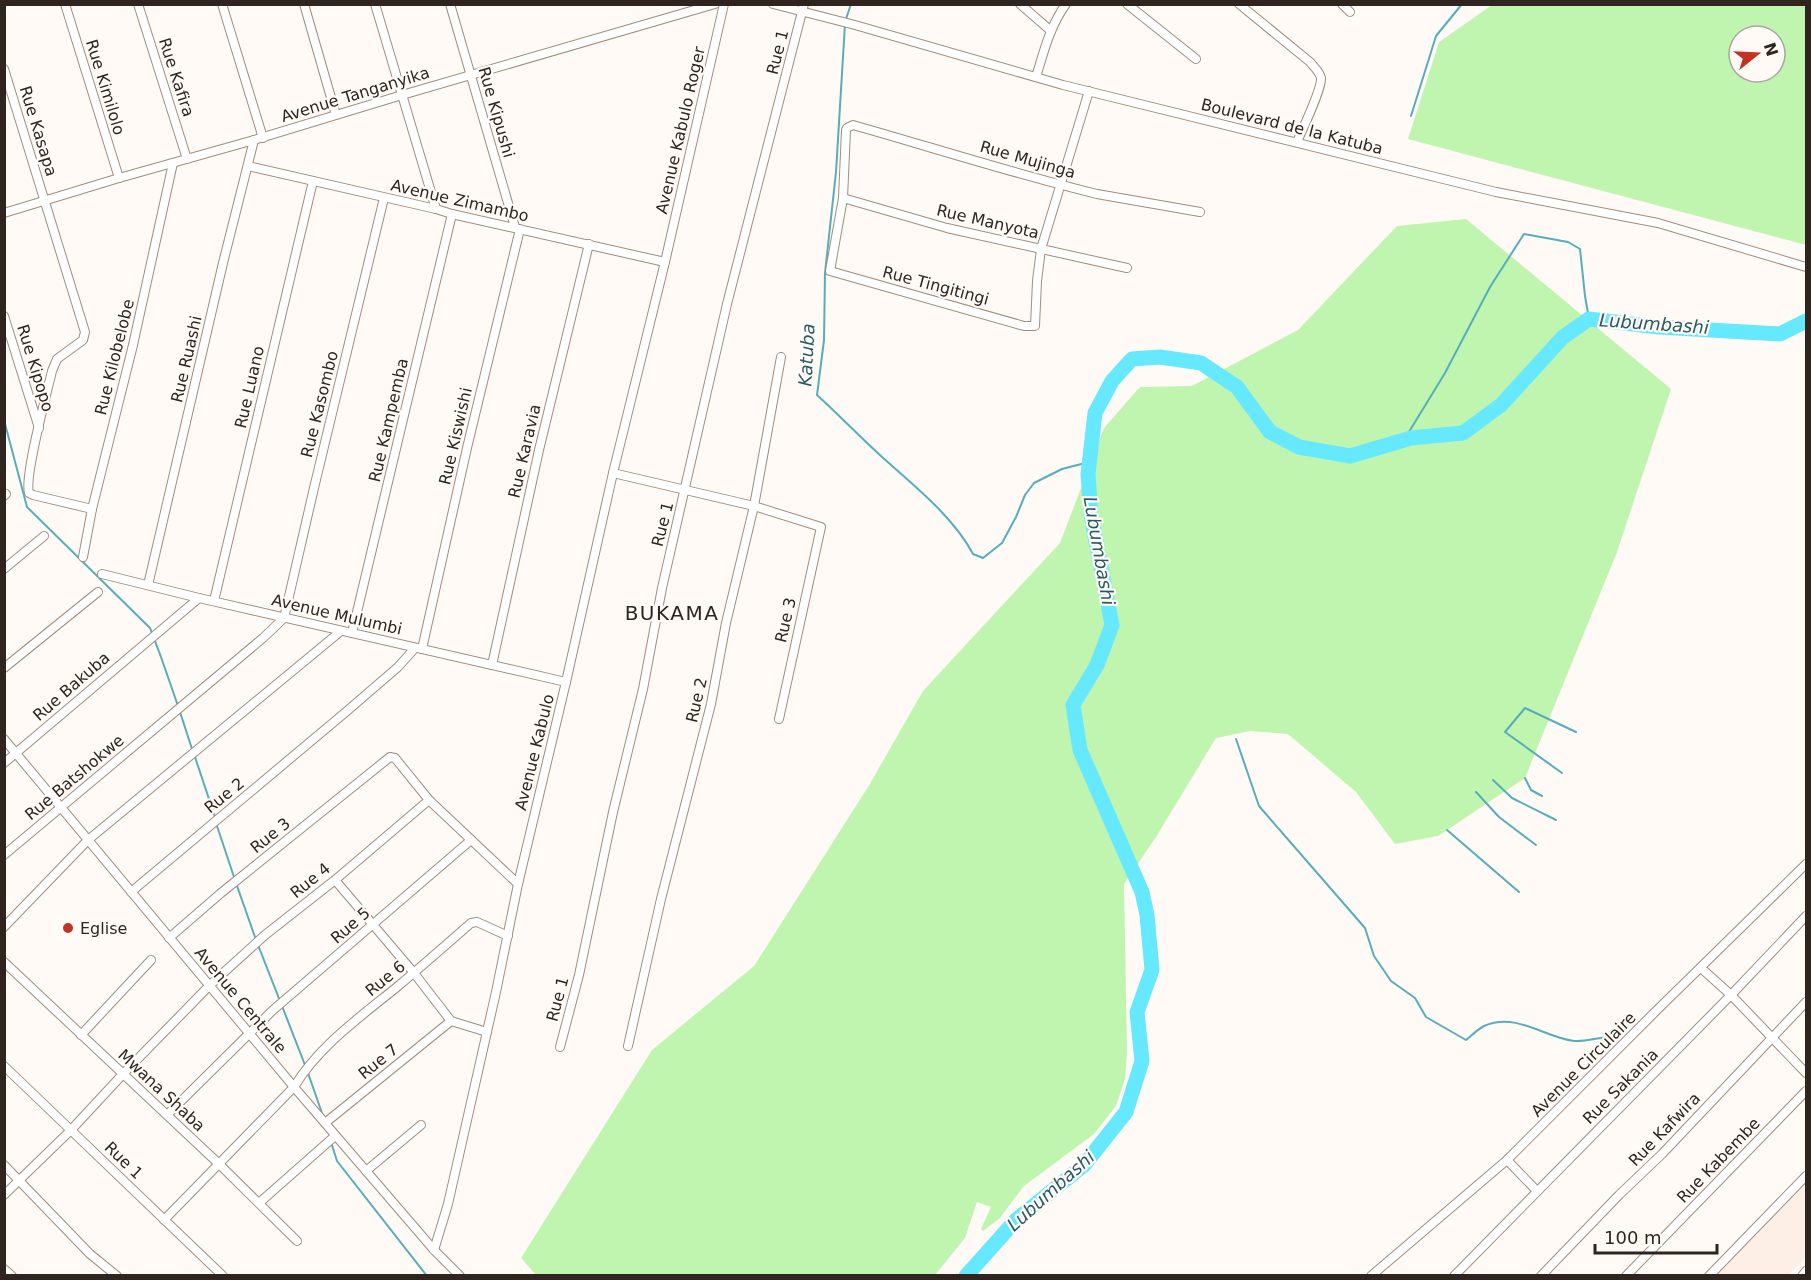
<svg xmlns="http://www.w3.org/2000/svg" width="1811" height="1280" font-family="'DejaVu Sans',sans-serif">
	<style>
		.built { fill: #fdefe6 }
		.green { fill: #bff5af; fill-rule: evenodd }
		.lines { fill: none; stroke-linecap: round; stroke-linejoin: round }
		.stream { stroke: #56aebb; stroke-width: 2 }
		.river { stroke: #66e9fe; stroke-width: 15 }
		.minor-casing { stroke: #a48c7c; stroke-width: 10 }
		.minor { stroke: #fff; stroke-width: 8 }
		.poi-dot { fill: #c13424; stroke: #fffaf6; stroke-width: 2 }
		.labels { text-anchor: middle; stroke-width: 4.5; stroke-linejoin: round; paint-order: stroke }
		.street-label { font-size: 16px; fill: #2f251e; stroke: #fffaf6 }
		.poi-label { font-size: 16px; fill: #2f251e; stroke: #fffaf6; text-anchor: start }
		.water-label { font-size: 18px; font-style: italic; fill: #255c65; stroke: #fffaf6 }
		.quarter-label { font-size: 20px; letter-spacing: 1.5px; fill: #2f251e; stroke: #fffaf6 }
	</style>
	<rect width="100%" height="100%" fill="#fffaf6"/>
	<path class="built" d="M1806,1184V1257L1788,1275H1716Z"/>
	<g class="green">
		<path d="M1492,5H1806V245L1408,139L1439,42ZM1739,36H1775V72H1739Z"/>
		<path d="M1466,219L1671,389L1617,552L1525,778L1438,836L1395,844L1356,792L1288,734L1250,731L1216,738L1156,837L1124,884L1127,1052L1125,1079L1116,1106L1094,1134L1024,1186L999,1219L983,1231L981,1229L991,1207L977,1202L965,1238L935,1275H536L521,1258L652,1050L754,966L868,787L923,691L1060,543L1104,428L1140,387L1192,386L1298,330L1397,226Z"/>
	</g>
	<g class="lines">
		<g class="stream">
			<path d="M846,19L851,4"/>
			<path d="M845,24L836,172L825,273L824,340L817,395C839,415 859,436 881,456C913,485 953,516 973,554L983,558L1002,543L1016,517L1025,495L1034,483L1062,469L1089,462"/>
			<path d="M1411,116L1436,36L1462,4"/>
			<path d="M1801,324L1806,329"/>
			<path d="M4,420L27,507L150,628L161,657L178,706"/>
			<path d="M1404,440L1445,373L1490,287L1524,234L1568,242L1580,249L1585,296L1589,319"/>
			<path d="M180,712L192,749"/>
			<path d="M1236,739L1259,806L1365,928L1374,956L1391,981L1415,998L1426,1017L1466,1040C1471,1036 1478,1029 1484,1026C1517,1012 1543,1037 1574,1041C1584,1042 1597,1038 1607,1037"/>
			<path d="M194,754L215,817"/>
			<path d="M1562,773L1505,732L1525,708L1576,732"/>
			<path d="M1525,778L1531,790L1542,796"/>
			<path d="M1493,780L1512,798L1556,820"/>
			<path d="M1476,792L1499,817L1536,845"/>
			<path d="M216,823L234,877"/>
			<path d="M1447,830L1519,892"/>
			<path d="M236,883L256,940"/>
			<path d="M258,945L280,1001"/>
			<path d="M282,1006L305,1065"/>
			<path d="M308,1073L323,1116"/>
			<path d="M331,1142L337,1161L427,1276"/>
		</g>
		<path class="river" d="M966,1276L1016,1220L1084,1165L1126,1112L1142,1061L1137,1012L1152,970L1147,915L1142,892L1080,750L1073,705L1097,665L1112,625L1091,515L1088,474L1095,413L1112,381L1132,359L1160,357L1201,363L1237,387L1270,432L1299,447L1350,456L1411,438L1463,433L1501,405L1563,337L1589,319L1658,327L1780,334L1806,321"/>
		<g class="minor-casing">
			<g id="minor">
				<path d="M65,4L119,178"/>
				<path d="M138,4L187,159"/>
				<path d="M222,4L263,138"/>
				<path d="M304,4L336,115"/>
				<path d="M375,4L436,209"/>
				<path d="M450,4L515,227"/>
				<path d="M773,4L855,25L1063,85L1496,192L1658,223L1806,267"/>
				<path d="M1020,4L1051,31"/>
				<path d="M1127,4L1196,59"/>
				<path d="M1239,4L1310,62C1314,67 1320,72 1321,78C1322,89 1302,130 1297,142"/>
				<path d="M1342,4L1350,12"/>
				<path d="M4,69L85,332L83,340L57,359L52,371C47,393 24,476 29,493L33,495L92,509"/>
				<path d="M1036,77C1044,51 1050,26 1066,4"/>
				<path d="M1089,91L1041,249L1037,281L1035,326H1024L830,271L843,198L846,130L847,128L853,125C934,148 1015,174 1097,194L1200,212"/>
				<path d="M248,166L436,209L452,214L665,262"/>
				<path d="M843,198L947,228L1127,268"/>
				<path d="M4,213L119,178L254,140L402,95L715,4"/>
				<path d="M4,316L39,428"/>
				<path d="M613,473L754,506L821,527L779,719"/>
				<path d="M4,496L6,494"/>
				<path d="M83,557L92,509L133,345L173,163"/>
				<path d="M4,569L44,536"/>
				<path d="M102,574L199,598L566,682"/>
				<path d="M148,585L223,263L254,140"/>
				<path d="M214,601L313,181"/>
				<path d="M352,633L452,214"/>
				<path d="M422,649L467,448L520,229"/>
				<path d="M492,665L539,450L589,244"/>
				<path d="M4,668L98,592"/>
				<path d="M4,739L294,1087L434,1250L460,1276"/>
				<path d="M4,763L199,598"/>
				<path d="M4,855L263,638L284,618L314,488L384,198"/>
				<path d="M335,880L414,973L451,1021L487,1032"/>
				<path d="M131,892L347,711L398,667L415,648"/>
				<path d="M4,927L88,840L341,631"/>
				<path d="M169,938L221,893L390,757L395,758L429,800L518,884"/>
				<path d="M4,962L218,1163L297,1241"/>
				<path d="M1701,968L1731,995L1806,1073"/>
				<path d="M81,1035L151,960"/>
				<path d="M628,1046L661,899L711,704L726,623L754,506L781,357"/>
				<path d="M560,1047L579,975L613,812L643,689L662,588L727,304L804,4"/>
				<path d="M4,1066L223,1276"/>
				<path d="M167,1115L273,1010L471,840"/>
				<path d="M325,1123L451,1021"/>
				<path d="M1507,1160L1537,1191"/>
				<path d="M4,1165L90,1254L117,1276"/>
				<path d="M366,1171L421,1125"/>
				<path d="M4,1195L71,1130L123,1074L210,985L265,935L335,880L429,800"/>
				<path d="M259,1203L335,1136"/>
				<path d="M164,1220L294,1087C319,1046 360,1017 397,987C422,966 447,944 471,923L477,922L508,936"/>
				<path d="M434,1250L448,1204L496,992L518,884L566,682L613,473L665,262L724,4"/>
				<path d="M4,1269L12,1276"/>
				<path d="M1371,1276L1507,1160L1656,1011L1806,864"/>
				<path d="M1454,1276L1731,995L1806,916"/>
				<path d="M1541,1276L1619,1195L1662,1154L1806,1002"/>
				<path d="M1626,1276L1806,1091"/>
				<path d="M1709,1276L1806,1176"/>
				<path d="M1802,1276L1806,1271"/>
			</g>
		</g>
		<use href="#minor" class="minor"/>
	</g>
	<circle class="poi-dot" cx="68" cy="928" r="6"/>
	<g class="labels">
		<g class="street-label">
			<text transform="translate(777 52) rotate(-76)" y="6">Rue 1</text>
			<text transform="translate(177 77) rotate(72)" y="6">Rue Kafira</text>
			<text transform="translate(106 87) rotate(73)" y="6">Rue Kimilolo</text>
			<text transform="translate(355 94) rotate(-17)" y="6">Avenue Tanganyika</text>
			<text transform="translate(497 112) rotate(74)" y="6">Rue Kipushi</text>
			<text transform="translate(1292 126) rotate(14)" y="6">Boulevard de la Katuba</text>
			<text transform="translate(680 130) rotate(-77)" y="6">Avenue Kabulo Roger</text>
			<text transform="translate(39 131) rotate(73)" y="6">Rue Kasapa</text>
			<text transform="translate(1028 159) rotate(16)" y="6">Rue Mujinga</text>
			<text transform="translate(460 200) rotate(13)" y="6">Avenue Zimambo</text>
			<text transform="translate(988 221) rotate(13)" y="6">Rue Manyota</text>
			<text transform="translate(936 285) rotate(15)" y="6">Rue Tingitingi</text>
			<text transform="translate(114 357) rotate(-76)" y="6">Rue Kilobelobe</text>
			<text transform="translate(186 359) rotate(-77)" y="6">Rue Ruashi</text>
			<text transform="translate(36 368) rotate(73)" y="6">Rue Kipopo</text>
			<text transform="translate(249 387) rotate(-77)" y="6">Rue Luano</text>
			<text transform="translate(319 404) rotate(-76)" y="6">Rue Kasombo</text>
			<text transform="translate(388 420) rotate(-77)" y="6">Rue Kampemba</text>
			<text transform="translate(455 436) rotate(-77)" y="6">Rue Kiswishi</text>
			<text transform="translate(524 451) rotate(-77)" y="6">Rue Karavia</text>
			<text transform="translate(662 524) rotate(-76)" y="6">Rue 1</text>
			<text transform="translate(337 614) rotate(13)" y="6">Avenue Mulumbi</text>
			<text transform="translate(785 620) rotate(-77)" y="6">Rue 3</text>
			<text transform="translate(71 686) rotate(-41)" y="6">Rue Bakuba</text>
			<text transform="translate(696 700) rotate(-77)" y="6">Rue 2</text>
			<text transform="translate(534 752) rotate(-76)" y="6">Avenue Kabulo</text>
			<text transform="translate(74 777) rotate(-40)" y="6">Rue Batshokwe</text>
			<text transform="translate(224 795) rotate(-39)" y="6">Rue 2</text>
			<text transform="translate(270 835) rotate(-39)" y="6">Rue 3</text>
			<text transform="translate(310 880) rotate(-39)" y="6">Rue 4</text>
			<text transform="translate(350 925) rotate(-41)" y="6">Rue 5</text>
			<text transform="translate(385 978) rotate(-39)" y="6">Rue 6</text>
			<text transform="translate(557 999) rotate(-75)" y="6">Rue 1</text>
			<text transform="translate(241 1000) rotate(50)" y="6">Avenue Centrale</text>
			<text transform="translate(378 1061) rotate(-39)" y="6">Rue 7</text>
			<text transform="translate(1583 1064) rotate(-45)" y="6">Avenue Circulaire</text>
			<text transform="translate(1620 1086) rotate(-45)" y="6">Rue Sakania</text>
			<text transform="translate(162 1090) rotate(43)" y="6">Mwana Shaba</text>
			<text transform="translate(1664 1129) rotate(-46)" y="6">Rue Kafwira</text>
			<text transform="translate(124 1160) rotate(44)" y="6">Rue 1</text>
			<text transform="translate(1718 1160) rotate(-46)" y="6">Rue Kabembe</text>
		</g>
		<g class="poi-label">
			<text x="80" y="934">Eglise</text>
		</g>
		<g class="water-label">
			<text transform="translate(1654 324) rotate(4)" y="6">Lubumbashi</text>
			<text transform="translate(807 355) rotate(-87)" y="6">Katuba</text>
			<text transform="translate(1099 551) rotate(80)" y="6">Lubumbashi</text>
			<text transform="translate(1051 1191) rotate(-42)" y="6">Lubumbashi</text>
		</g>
		<g class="quarter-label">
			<text x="672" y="620">BUKAMA</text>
		</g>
	</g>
	<rect width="1811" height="1280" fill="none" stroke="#2f251e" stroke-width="12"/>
	<g transform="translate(1757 54) rotate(72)"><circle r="28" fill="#fffaf6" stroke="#aca5a0" stroke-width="1.5"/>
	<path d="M0-4.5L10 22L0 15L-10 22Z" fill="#c13424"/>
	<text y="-9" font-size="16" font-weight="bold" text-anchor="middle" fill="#2f251e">N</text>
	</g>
	<path d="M1595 1244v9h122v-9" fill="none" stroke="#2f251e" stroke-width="3"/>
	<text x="1604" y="1244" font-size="18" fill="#2f251e" stroke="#fffaf6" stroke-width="4.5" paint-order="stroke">100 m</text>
</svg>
